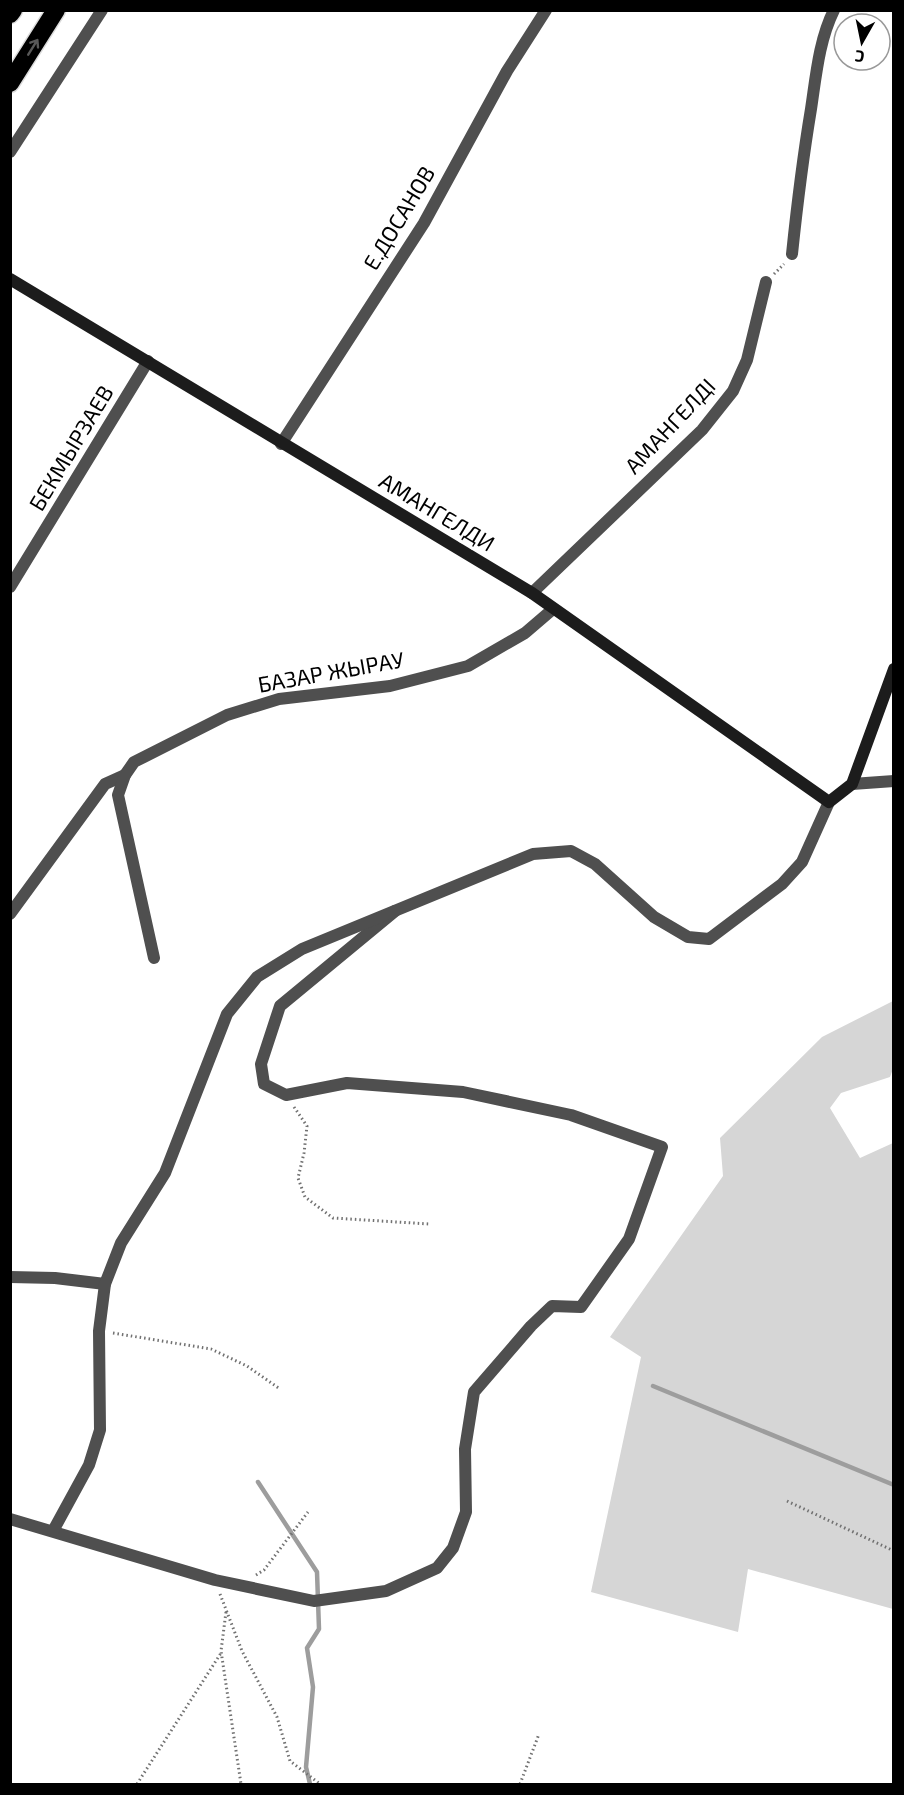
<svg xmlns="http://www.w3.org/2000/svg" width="904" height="1795" font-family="'Exo 2',sans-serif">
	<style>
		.green { fill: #d6d6d6 }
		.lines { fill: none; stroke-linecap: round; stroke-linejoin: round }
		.stream { stroke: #9d9d9d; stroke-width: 4.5 }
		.highway-casing { stroke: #dbdbdb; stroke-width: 21 }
		.path { stroke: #717171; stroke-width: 3; stroke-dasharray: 1.5 3; stroke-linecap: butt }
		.street { stroke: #4f4f4f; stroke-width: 12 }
		.secondary { stroke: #1c1c1c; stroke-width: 12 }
		.highway { stroke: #000; stroke-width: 18 }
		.oneway { stroke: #595959 }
		.labels { text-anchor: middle; stroke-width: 6; stroke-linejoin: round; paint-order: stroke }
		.street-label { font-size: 22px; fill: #000; stroke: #fff }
	</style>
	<rect width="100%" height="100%" fill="#fff"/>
	<path class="green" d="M893,1001L894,1066L890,1077L841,1093L830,1108L860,1158L893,1143V1609L748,1569L738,1632L591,1592L641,1357L610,1337L723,1176L720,1138L822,1037Z"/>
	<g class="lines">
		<g class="stream">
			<path d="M653,1386L894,1485"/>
			<path d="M258,1482L317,1572L319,1629L307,1648L313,1687L306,1767L310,1784"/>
		</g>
		<g class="highway-casing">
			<g id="highway">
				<path d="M10,14L13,10"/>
				<path d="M10,83L56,10"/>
			</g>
		</g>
		<g class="path">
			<path d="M774,274L784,264"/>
			<path d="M294,1107L307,1126L304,1153L298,1178L305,1197L333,1218L429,1224"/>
			<path d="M113,1333L211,1349L247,1366L280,1389"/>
			<path d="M787,1501L894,1551"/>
			<path d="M256,1575L264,1570L308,1512"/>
			<path d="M220,1594L242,1651L277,1717L290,1761L320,1784"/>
			<path d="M226,1612L221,1651L241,1784"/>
			<path d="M137,1784L221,1653"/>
			<path d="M520,1784L539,1734"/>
		</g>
		<g class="street">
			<path d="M10,152L102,10"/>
			<path d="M792,254C797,206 803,157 811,109C816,76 819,40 834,10"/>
			<path d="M281,444L424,223L507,71L546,10"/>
			<path d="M10,587L148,361"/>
			<path d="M532,593L702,430L733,391L747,360L766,282"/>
			<path d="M852,784L894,781"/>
			<path d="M10,914L105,784L125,775"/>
			<path d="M154,958L118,795L125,775L134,762L227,715L279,699L390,686L468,666L525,633L553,609"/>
			<path d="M10,1277L55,1278L105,1284"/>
			<path d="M10,1519L215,1580L314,1601L386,1591L437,1568L453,1548L466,1512L465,1449L474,1392L531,1326L552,1306L581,1307L629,1239L662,1147L571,1115L463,1092L347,1083L286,1095L264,1084L261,1064L280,1006L395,911"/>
			<path d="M53,1531L89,1465L100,1430L99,1331L105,1284L121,1243L165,1173L227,1014L257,977L302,949L533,854L571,851L595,864L654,917L688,937L709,939L782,884L802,862L829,802"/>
		</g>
		<path class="secondary" d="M10,279L532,593L829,802L852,784L894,669"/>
		<use href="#highway" class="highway"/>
	</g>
	<defs><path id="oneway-shaft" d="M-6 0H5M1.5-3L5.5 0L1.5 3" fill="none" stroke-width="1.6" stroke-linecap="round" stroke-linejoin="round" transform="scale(1.5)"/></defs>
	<use class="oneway" href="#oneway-shaft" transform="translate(33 47) rotate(-58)"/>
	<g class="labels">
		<g class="street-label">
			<text transform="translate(399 218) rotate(-59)" y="8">Е.ДОСАНОВ</text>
			<text transform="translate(670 426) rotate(-47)" y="8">АМАНГЕЛДІ</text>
			<text transform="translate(71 448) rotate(-59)" y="8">БЕКМЫРЗАЕВ</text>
			<text transform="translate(437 512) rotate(31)" y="8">АМАНГЕЛДИ</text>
			<text transform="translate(331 672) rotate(-10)" y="8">БАЗАР ЖЫРАУ</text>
		</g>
	</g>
	<rect width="904" height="1795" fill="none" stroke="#000000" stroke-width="24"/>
	<g transform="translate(862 42) rotate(189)"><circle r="28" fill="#ffffff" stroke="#999999" stroke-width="1.5"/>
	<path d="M0-4.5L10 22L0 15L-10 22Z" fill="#000000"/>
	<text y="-9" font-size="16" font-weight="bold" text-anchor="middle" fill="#000000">С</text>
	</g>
</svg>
